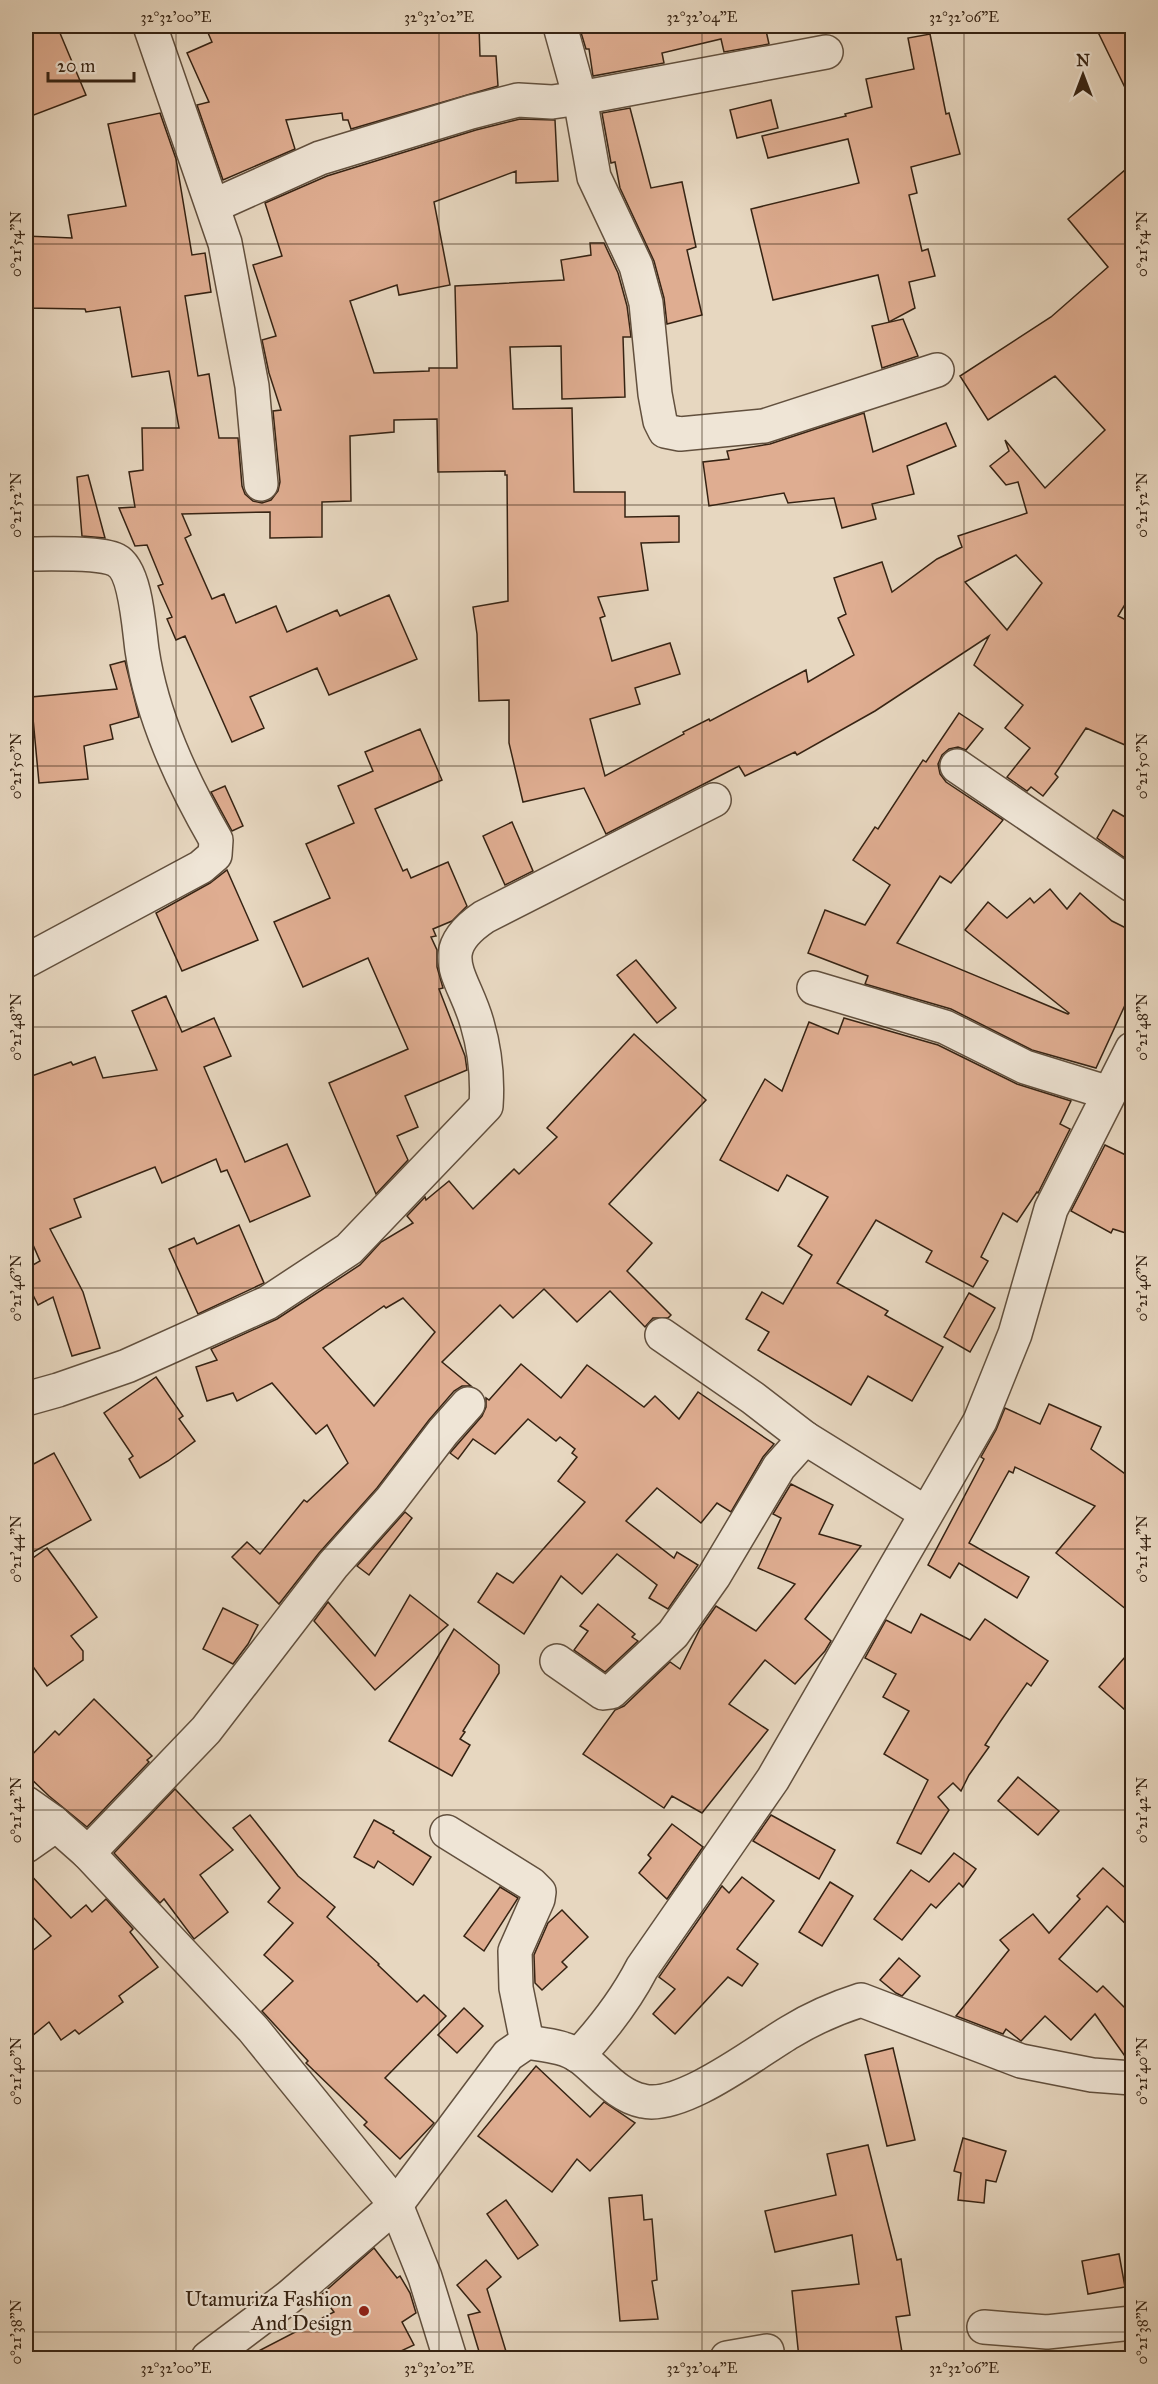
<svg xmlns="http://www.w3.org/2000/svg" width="1158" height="2384" font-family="'IM FELL Great Primer',serif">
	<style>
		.building { fill: #dfad91; stroke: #362313; stroke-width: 1.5; fill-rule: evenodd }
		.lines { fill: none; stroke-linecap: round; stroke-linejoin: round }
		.minor-casing { stroke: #62503e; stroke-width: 36 }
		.minor { stroke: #efe5d6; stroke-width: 33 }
		.ticks { fill: none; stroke: #362313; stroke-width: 1.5; stroke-opacity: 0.45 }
		.poi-dot { fill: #8f2418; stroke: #efe5d6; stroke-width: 2 }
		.labels { text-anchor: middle; stroke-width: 4.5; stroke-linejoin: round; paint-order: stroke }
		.poi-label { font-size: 21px; fill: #362313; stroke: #efe5d6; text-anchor: end }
		.neatline { fill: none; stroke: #362313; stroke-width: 2 }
		.ticks-label { font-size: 15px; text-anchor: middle; fill: #362313 }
	</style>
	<rect width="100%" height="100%" fill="#e7d7c0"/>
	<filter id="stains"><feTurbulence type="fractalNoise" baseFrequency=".00333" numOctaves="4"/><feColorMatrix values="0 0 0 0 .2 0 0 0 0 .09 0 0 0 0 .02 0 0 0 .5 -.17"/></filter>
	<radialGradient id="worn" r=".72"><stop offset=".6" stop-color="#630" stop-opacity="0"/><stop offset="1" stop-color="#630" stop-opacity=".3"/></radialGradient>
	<g class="building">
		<path d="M26,26H57L86,95L26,118Z"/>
		<path d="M205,26H479L480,56H496L498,86L351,129L348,120H343L342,113L286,120L295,149L223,180L197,105L209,102L187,53L212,42Z"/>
		<path d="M579,26H765L769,44L724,52L721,39L662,53L664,63L593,76L589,49H586Z"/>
		<path d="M1095,26H1132V102Z"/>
		<path d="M930,34L946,114L949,113L960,154L911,167L917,193L909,195L922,251L928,249L935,276L909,282L915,308L889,322L878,275L773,300L751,209L859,183L848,139L768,158L762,136L846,116L845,114L872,107L866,79L914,69L908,38Z"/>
		<path d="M771,100L778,128L737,138L730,110Z"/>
		<path d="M630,108L651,188L682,182L696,247L687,250L702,315L667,324L664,298L654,261L620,188L615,162L611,163L602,113Z"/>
		<path d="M160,113L176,159L192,255L205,253L211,292L185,296L198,376L209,374L219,438H238L242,486L245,494L253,501L262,503L271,500L278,491L280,482L273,411L281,410L269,373L262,340L276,336L253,265L282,256L265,203L327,176L476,130L520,119L555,120L558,181L516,183V171L434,202L450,285L399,295L397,285L350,301L374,373L429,371V368H457L455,286L564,280L561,260L591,255L590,243H604L618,273L627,306L631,337H623L625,397L562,399L561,346L510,347L513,409L572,408L574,492H625V517L679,516V542L641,543L648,590L598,597L605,616L600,618L612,661L670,643L680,674L635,688L640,704L590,719L605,776L684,734L683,732L709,719L710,721L806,670L808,682L854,655L838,618L846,614L834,578L882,562L892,592L937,559L962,547L958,536L1027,513L1018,482L1006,485L990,466L1009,451L1005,440L1045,488L1105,430L1055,376L988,420L960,376L1051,317L1108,267L1068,219L1132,164V593L1118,616L1132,623V748L1086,728L1055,774L1058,777L1043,796L1031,787L1027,791L1007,777L1030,748L1005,728L1023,705L974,665L989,636L875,711L797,755L795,752L745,776L739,766L606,834L584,788L523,802L509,743V700L479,701L477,634L473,607L508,601L507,475H505V471L438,472L437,419L394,420V432L350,436L351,501L322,502V537L270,538V512L182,514L191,535L185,538L212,599L224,594L236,623L276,606L287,632L337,610L340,616L389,595L417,659L329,695L317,668L250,697L264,728L232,742L185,636L176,640L167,619L172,617L158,586L163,584L147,545L135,546L119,508L135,507L129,472L143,470L142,428H179L169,371L132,377L120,307L86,312L85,309L26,308V236L72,238L68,215L126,206L108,124ZM1016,555L1042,583L1007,630L965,582Z"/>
		<path d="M903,319L918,356L882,368L872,326Z"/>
		<path d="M864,413L873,452L946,423L956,446L907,466L914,494L872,504L876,519L842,528L834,498L788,503L784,493L709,506L703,462L729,459L727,451L770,444Z"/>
		<path d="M88,475L105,538L82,536L77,477Z"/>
		<path d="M125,661L139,717L110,725L113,739L84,746L88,779L39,783L31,697L117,689L110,665Z"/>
		<path d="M959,713L983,729L966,750L958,747L949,749L942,755L938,764L940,774L946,782L1003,820L951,883L940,876L897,943L1068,1014L1069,1013L965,930L988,902L1007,918L1030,898L1034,903L1050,889L1067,909L1080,893L1112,921L1132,931V990L1096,1068L1032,1050L951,1009L865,984L868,976L808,953L825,910L865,925L890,885L853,860L875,827L878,829L923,760L926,762Z"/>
		<path d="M420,729L442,780L375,809L403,871L407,869L411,878L448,862L467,906L452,921L433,929L436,936L431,937L437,950V967L443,988L439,989L465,1056L467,1070L405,1096L418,1127L397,1136L408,1160L376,1194L329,1083L408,1049L368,958L303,987L274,922L330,898L306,844L354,823L338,786L373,771L365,752Z"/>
		<path d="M225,786L243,826L232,831L211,792Z"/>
		<path d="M1113,810L1132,821V863L1097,838Z"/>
		<path d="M512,822L533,871L505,885L483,836Z"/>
		<path d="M227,870L258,940L182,971L156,913L210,883Z"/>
		<path d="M636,960L676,1008L657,1023L617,975Z"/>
		<path d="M166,996L182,1032L214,1018L231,1056L204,1067L245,1162L287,1144L310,1196L250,1222L227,1170L221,1172L216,1159L162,1183L155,1167L74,1199L81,1217L50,1229L83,1292L100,1348L72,1356L53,1297L38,1305L26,1281V1269L40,1261L30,1238L26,1239V1078L71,1062L73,1065L95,1057L103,1078L157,1070L132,1011Z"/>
		<path d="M844,1018L938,1045L1017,1084L1071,1101L1060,1124L1070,1129L1038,1193L1037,1192L1017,1222L1003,1213L981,1257L988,1261L973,1287L926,1262L932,1251L876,1220L837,1283L888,1311L885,1315L943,1347L912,1401L868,1376L851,1405L758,1350L769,1332L746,1319L762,1292L783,1304L812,1255L798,1246L828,1197L787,1175L778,1191L720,1160L765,1079L782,1091L809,1022L838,1034Z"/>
		<path d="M634,1034L706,1100L609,1204L652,1243L627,1271L671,1315L668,1318H653L645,1327L610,1291L577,1322L544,1289L513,1318L500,1305L442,1362L471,1386H462L454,1391L429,1420L377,1488L319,1553L279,1604L232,1557L247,1542L260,1554L304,1500L307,1502L348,1463L327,1425L316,1434L272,1383L237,1401L233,1393L207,1401L196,1367L217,1360L211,1349L277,1319L360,1265L381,1242L413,1223L407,1216L425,1197L426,1200L449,1181L473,1209L514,1169L519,1174L557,1137L547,1128ZM403,1298L435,1332L374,1406L323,1348L384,1306L386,1308Z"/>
		<path d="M1105,1145L1132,1158V1235L1113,1229L1111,1233L1071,1211Z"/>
		<path d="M239,1225L264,1283L198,1314L169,1249L194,1238L197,1244Z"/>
		<path d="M969,1293L995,1308L970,1352L944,1337Z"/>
		<path d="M521,1364L561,1398L587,1365L644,1407L655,1396L679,1419L698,1392L774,1444L763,1457L731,1512L717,1503L701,1523L657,1488L626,1521L674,1558L677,1552L698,1565L668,1609L649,1598L657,1585L617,1554L582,1594L561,1576L524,1634L478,1602L497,1573L513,1583L585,1502L558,1481L577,1457L572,1453L575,1449L560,1437L556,1441L528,1419L495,1454L473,1439L458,1459L450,1453L482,1416L486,1407V1398L489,1400Z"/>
		<path d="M156,1377L183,1416L179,1419L195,1441L168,1461L140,1478L129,1459L133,1456L104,1413Z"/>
		<path d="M1049,1404L1101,1427L1091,1449L1132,1479V1614L1056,1553L1095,1506L1015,1467L1013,1473L1009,1471L969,1543L1029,1577L1017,1598L959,1563L950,1578L928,1565L984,1459L981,1457L996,1430L1005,1408L1040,1424Z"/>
		<path d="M54,1453L91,1520L26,1556V1468Z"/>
		<path d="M791,1484L833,1505L819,1534L861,1546L805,1619L831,1641L825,1651L795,1684L765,1660L729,1704L768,1730L702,1813L672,1796L664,1808L583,1754L615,1710L624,1706L670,1662L680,1669L700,1629L716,1606L756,1631L795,1584L758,1568L781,1518L773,1514Z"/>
		<path d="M405,1512L412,1518L369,1575L357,1566Z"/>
		<path d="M47,1548L97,1617L71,1636L83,1651V1660L47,1686L26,1657V1563Z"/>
		<path d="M410,1595L448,1625L375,1690L314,1621L328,1602L375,1656Z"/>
		<path d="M598,1604L635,1634L632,1637L638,1641L605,1672L574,1650L588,1631L580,1626Z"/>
		<path d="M223,1608L258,1625L248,1644L233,1664L203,1649Z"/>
		<path d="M921,1614L970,1640L985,1619L1048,1661L1031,1686L1027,1683L1000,1722L985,1745L989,1747L969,1775L961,1791L953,1783L938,1797L949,1810L921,1854L897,1843L928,1780L884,1754L909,1711L883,1697L896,1674L865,1658L886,1620L911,1633Z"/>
		<path d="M454,1629L499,1665V1673L463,1731L465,1732L460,1739L470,1745L452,1776L389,1741Z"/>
		<path d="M1132,1649V1716L1099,1687Z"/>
		<path d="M94,1699L152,1756L147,1760L149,1762L87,1827L49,1796L26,1774V1761L55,1731L59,1735Z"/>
		<path d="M1018,1777L1059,1811L1038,1835L998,1801Z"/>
		<path d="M175,1789L233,1850L200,1875L228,1912L194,1939L164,1899L160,1903L114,1853Z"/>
		<path d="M250,1815L298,1876L335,1907L327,1917L379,1964L378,1965L417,2002L424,1995L446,2016L385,2078L434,2123L400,2159L364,2125L367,2122L306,2063L308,2061L262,2011L293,1981L264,1955L293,1923L268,1902L280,1888L233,1828Z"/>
		<path d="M771,1815L835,1850L819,1879L753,1841Z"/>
		<path d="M374,1820L394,1831L393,1833L431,1857L413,1885L378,1861L374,1868L354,1857Z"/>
		<path d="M672,1824L703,1847L667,1899L639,1873L651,1858L648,1855Z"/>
		<path d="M954,1853L976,1869L963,1887L959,1883L936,1908L931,1904L902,1940L874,1919L911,1870L929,1882Z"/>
		<path d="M1103,1868L1132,1894V1930L1107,1906L1059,1959L1097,1992L1103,1986L1132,2015V2059H1127L1095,2014L1071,2040L1045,2016L1021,2041L1006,2029L1003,2034L956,2016L1009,1950L1000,1940L1033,1914L1049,1933L1080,1899L1077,1896Z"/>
		<path d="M26,1870L71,1918L86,1905L92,1912L106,1899L133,1929L130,1932L158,1967L119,1996L123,2002L79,2034L75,2030L61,2040L49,2022L26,2041V1956L51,1936L26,1910Z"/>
		<path d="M742,1877L774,1901L737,1949L758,1964L742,1986L728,1977L675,2034L653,2014L675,1989L659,1977L722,1886L729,1893Z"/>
		<path d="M830,1882L853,1896L822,1946L799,1932Z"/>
		<path d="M500,1887L518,1898L484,1951L464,1936Z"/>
		<path d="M562,1910L588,1937L562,1962L567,1967L542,1990L535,1983L534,1955L548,1923Z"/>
		<path d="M899,1958L920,1976L902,1996L896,1993L880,1980Z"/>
		<path d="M464,2008L483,2026L457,2053L438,2035Z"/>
		<path d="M893,2048L915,2140L887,2146L865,2055Z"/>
		<path d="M536,2066L590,2117L604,2102L635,2123L590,2171L577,2159L552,2192L478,2136Z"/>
		<path d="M963,2138L1006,2151L996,2182L986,2180L984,2203L958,2200L961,2173L954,2171Z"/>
		<path d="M868,2145L897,2260L901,2259L910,2315L896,2317L903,2358H799L792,2291L859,2284L852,2235L775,2252L765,2211L836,2195L827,2154Z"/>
		<path d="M642,2195L644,2220L652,2219L657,2280L652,2281L658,2319L620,2321L609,2198Z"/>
		<path d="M506,2200L538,2245L518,2259L487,2214Z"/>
		<path d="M374,2248L397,2278L400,2276L410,2293L416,2313L402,2322L414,2345L386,2358H245L334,2312L321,2295Z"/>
		<path d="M1119,2254L1125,2287L1088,2294L1082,2261Z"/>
		<path d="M486,2260L501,2277L487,2289L508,2358H481L468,2315L480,2312L457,2285Z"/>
	</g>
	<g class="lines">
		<g class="minor-casing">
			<g id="minor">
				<path d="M150,26L225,243L252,386L261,484"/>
				<path d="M560,26L580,98L594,177L636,266L646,303L655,394L660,421L665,431L680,434L764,426L937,370"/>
				<path d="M213,206L320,158L471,112L518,100L552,102L580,98L826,52"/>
				<path d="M26,554C46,554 100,552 116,560C136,570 139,629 142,650C152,717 182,781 216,840L215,855L201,867L26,961"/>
				<path d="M957,766L1132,885"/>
				<path d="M814,988L945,1027L1025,1067L1109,1093"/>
				<path d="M662,1335L753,1398L805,1438"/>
				<path d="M26,1399L58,1390L127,1366L267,1303L349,1249L486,1106C488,1077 485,1050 477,1023C464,976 431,953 484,917L714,800"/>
				<path d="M557,1661L603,1693L611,1692L673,1634L714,1576L779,1467L805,1438L926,1513"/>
				<path d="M26,1803L53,1822L88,1853L253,2029L396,2205L425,2277L450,2358"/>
				<path d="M447,1832L531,1884L539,1892L538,1899L515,1951L516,1988L527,2042"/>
				<path d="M26,1846L46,1832L53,1822"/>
				<path d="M88,1853L206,1730L333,1565L391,1500L443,1432L468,1404"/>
				<path d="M578,2056C603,2029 625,2001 642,1968L773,1779L980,1421L1015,1334L1051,1209L1132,1049"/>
				<path d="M984,2327L1047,2332L1132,2323"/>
				<path d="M208,2358L289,2297L396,2205L508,2055L527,2042C544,2045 565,2046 580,2057C600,2072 617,2096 643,2101C682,2110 756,2052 790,2032C813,2018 836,2008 861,2000L1021,2061L1092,2075L1132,2078"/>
				<path d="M727,2358L767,2351"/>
			</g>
		</g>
		<use href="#minor" class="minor"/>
	</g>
	<path class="ticks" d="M176,26V2358M439,26V2358M702,26V2358M964,26V2358M26,244H1132M26,505H1132M26,766H1132M26,1027H1132M26,1288H1132M26,1549H1132M26,1810H1132M26,2071H1132M26,2332H1132"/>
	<circle class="poi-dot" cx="364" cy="2311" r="6"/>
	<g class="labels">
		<g class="poi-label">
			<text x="352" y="2306">Utamuriza Fashion<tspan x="352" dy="24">And Design</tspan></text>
		</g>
	</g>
	<rect width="1158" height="2384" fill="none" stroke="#e7d7c0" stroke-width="66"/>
	<g transform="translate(1083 75)" stroke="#efe5d6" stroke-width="4.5" paint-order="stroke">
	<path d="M0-4.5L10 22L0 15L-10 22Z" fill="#362313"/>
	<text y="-9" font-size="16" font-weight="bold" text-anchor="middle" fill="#362313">N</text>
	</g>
	<path d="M48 72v9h86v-9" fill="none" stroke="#362313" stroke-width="3"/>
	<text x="57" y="72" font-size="18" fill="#362313" stroke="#efe5d6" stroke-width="4.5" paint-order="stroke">20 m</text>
	<rect x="33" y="33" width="1092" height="2318" class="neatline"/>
	<g class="ticks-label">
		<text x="176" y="22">32°32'00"E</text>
		<text x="439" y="22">32°32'02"E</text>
		<text x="702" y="22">32°32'04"E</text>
		<text x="964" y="22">32°32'06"E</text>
		<text transform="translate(16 244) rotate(-90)" y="5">0°21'54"N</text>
		<text transform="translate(1142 244) rotate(-90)" y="5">0°21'54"N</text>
		<text transform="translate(16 505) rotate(-90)" y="5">0°21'52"N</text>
		<text transform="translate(1142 505) rotate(-90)" y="5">0°21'52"N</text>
		<text transform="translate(16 766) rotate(-90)" y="5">0°21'50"N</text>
		<text transform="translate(1142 766) rotate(-90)" y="5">0°21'50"N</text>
		<text transform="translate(16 1027) rotate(-90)" y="5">0°21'48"N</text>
		<text transform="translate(1142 1027) rotate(-90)" y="5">0°21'48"N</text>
		<text transform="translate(16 1288) rotate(-90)" y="5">0°21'46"N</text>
		<text transform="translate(1142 1288) rotate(-90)" y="5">0°21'46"N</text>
		<text transform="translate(16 1549) rotate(-90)" y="5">0°21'44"N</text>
		<text transform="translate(1142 1549) rotate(-90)" y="5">0°21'44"N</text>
		<text transform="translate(16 1810) rotate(-90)" y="5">0°21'42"N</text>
		<text transform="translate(1142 1810) rotate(-90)" y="5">0°21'42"N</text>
		<text transform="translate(16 2071) rotate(-90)" y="5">0°21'40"N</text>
		<text transform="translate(1142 2071) rotate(-90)" y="5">0°21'40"N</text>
		<text transform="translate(16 2332) rotate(-90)" y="5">0°21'38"N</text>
		<text transform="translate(1142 2332) rotate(-90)" y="5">0°21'38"N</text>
		<text x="176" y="2373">32°32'00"E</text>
		<text x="439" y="2373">32°32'02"E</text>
		<text x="702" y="2373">32°32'04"E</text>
		<text x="964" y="2373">32°32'06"E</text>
	</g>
	<rect width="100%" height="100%" filter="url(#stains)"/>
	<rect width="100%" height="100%" fill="url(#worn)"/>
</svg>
